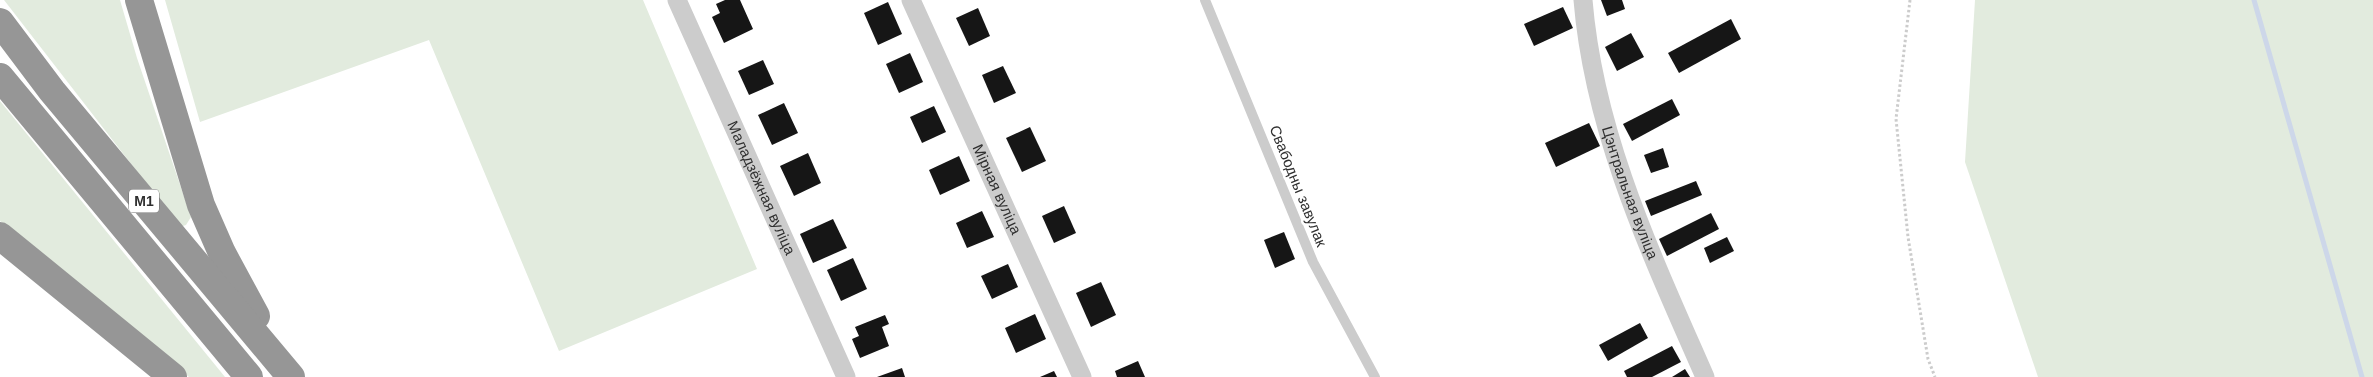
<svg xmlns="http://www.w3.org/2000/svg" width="2373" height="377" font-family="Arial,sans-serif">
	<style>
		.green { fill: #e2ebde }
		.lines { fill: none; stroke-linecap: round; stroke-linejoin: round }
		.stream { stroke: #cdd7e9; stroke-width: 5 }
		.building { fill: #161616 }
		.path { stroke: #ccc; stroke-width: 3; stroke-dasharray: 2.5 2.5; stroke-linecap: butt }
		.service { stroke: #ccc; stroke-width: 10 }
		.minor { stroke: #ccc; stroke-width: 19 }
		.motorway { stroke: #969696; stroke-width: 28 }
		.labels { text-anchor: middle; stroke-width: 5; stroke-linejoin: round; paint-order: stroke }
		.shield { fill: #fff; stroke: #6d6d6d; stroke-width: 1 }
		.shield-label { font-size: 14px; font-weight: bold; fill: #2f2f2f }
		.street-label { font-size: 15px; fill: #2f2f2f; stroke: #fff }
	</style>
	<rect width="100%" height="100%" fill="#fff"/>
	<g class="green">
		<path d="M4,0H120L137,58L191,217L186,225L180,227Z"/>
		<path d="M165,0H643L757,269L559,351L429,40L200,122Z"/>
		<path d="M1975,0H2373V377H2038L1965,162Z"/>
		<path d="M0,101L225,377H189L69,275L0,221Z"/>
	</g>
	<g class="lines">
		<path class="stream" d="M2254,0L2362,377"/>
	</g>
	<g class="building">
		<path d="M725,0H740L753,29L724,43L712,17L720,13L716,4Z"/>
		<path d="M1601,0H1622L1625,9L1607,16Z"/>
		<path d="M888,2L902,34L878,45L864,13Z"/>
		<path d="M1563,7L1573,28L1534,46L1524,24Z"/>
		<path d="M978,8L990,36L969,46L956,18Z"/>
		<path d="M1731,19L1741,39L1679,73L1668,53Z"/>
		<path d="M1631,33L1644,57L1617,71L1605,47Z"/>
		<path d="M910,53L923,82L899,93L886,64Z"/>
		<path d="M763,60L774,84L749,95L738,71Z"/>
		<path d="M1003,66L1016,93L994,103L982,75Z"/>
		<path d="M1672,99L1680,115L1632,141L1623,124Z"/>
		<path d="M784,103L798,133L772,145L758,115Z"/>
		<path d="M934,106L946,132L922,143L910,117Z"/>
		<path d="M1589,123L1600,146L1556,167L1545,143Z"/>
		<path d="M1030,127L1046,161L1022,172L1006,138Z"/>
		<path d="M1663,148L1669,167L1651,173L1644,155Z"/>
		<path d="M808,153L821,183L794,196L780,166Z"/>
		<path d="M959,156L970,181L940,195L929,170Z"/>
		<path d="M1696,181L1702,195L1651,216L1645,201Z"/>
		<path d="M1064,206L1076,233L1054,243L1042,216Z"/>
		<path d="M982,211L994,237L967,248L956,223Z"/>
		<path d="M1711,213L1719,229L1667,256L1659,239Z"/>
		<path d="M833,219L847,248L813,263L800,234Z"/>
		<path d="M1284,232L1295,259L1275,268L1264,240Z"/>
		<path d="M1727,237L1734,251L1710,263L1704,248Z"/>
		<path d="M853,258L867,289L841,301L827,270Z"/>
		<path d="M1008,264L1018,287L992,299L981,276Z"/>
		<path d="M1101,282L1116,315L1091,327L1076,293Z"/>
		<path d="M1035,314L1046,339L1016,353L1005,328Z"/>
		<path d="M885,315L889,324L882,327L889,346L860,358L852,339L859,336L855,327Z"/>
		<path d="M1640,323L1648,338L1608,361L1599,345Z"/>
		<path d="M1672,346L1681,362L1652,377H1627L1624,371Z"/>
		<path d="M1138,361L1145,377H1117L1115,371Z"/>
		<path d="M902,368L905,377H877Z"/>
		<path d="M1685,369L1690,377H1672Z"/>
		<path d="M1054,371L1057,377H1040Z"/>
	</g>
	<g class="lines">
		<path class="path" d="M1910,0L1896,119L1908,237L1928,359L1935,377"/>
		<path class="service" d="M1205,0L1313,262L1375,377"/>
		<g class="minor">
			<path id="s1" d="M677,0L846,377"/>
			<path id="s2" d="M911,0L1082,377"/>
			<path id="s3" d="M1583,0C1594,134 1652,256 1705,377"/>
		</g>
		<g class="motorway">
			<path d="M139,0L201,205L222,253L256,316"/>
			<path d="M0,22L52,91L291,377"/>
			<path d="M0,77L249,377"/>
			<path d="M0,236L173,377"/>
		</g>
	</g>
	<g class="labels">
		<rect class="shield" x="129" y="189.5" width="30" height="23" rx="4"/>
		<g class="shield-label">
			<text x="144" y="206">М1</text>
		</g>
		<g class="street-label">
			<text transform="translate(1298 186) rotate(68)" y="5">Свабодны завулак</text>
			<text dy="5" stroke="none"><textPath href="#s1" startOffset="206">Маладзёжная вуліца</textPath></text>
			<text dy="5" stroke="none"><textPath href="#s2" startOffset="208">Мірная вуліца</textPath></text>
			<text dy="5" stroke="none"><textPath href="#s3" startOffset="199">Цэнтральная вуліца</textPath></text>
		</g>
	</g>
</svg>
